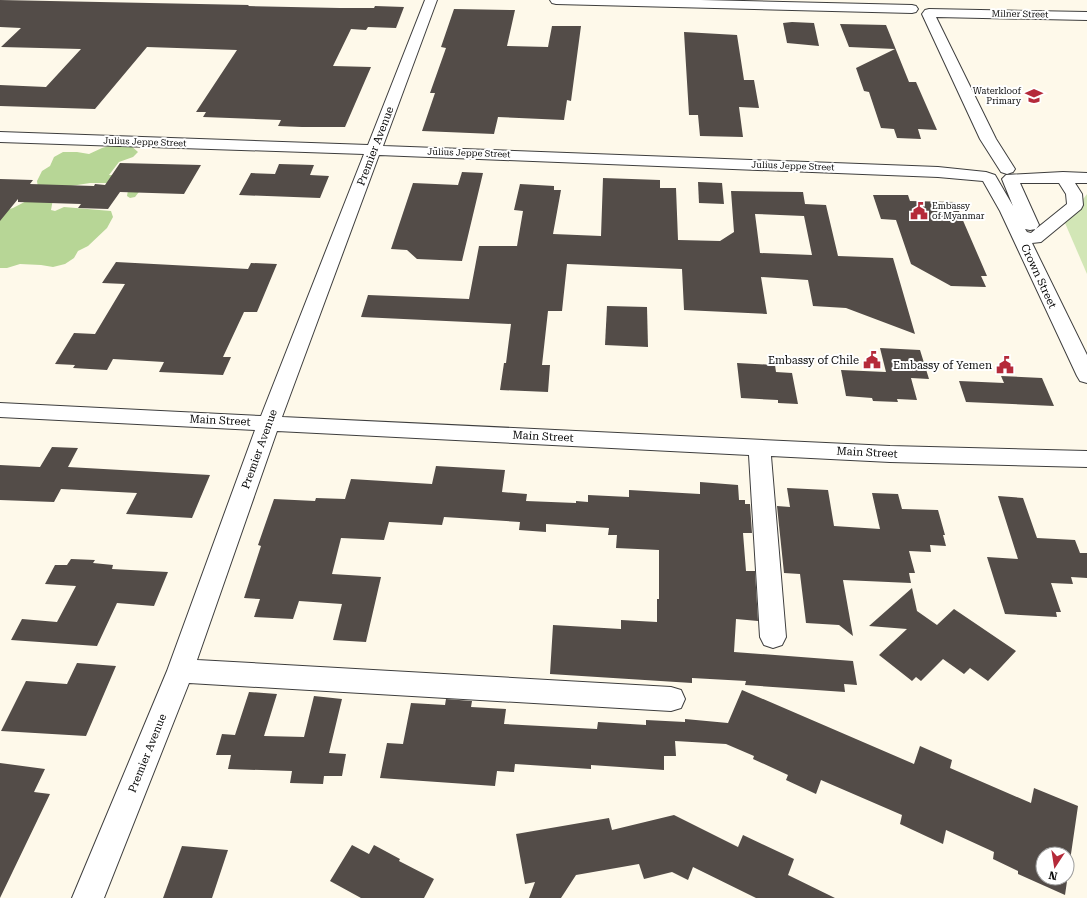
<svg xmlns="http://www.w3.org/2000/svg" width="1087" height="898" font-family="'Roboto Serif',serif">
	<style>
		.green { fill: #d2e6b6 }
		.forest { fill: #b7d696 }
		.building { fill: #534c48; fill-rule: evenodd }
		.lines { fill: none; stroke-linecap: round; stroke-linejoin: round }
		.minor-casing { stroke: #3e3e3e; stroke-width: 2 }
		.minor { fill: #fff; fill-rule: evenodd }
		.labels { text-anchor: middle; stroke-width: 4; stroke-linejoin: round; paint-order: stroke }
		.far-street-label { font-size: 9px; fill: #0b0b0b; stroke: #fff }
		.far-poi-label { font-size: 9px; fill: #0b0b0b; stroke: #fff; text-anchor: end }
		.street-label { font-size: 11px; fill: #0b0b0b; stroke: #fff }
		.poi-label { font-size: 11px; fill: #0b0b0b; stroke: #fff; text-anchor: end }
	</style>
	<rect width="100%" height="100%" fill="#fef9ea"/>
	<path class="green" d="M1087,194V274L1065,223Z"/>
	<g class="forest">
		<path d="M116,144L130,145L138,152L133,157L119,162L109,175L139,177L142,188L135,197L130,198L127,196L128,190L119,183H90L52,189L38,188L37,181L42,171L50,166L54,157L63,152H77L89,154L102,148Z"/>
		<path d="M36,196L53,199L51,210L55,211L64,207L111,211L113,217L107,228L88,246L78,251L74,258L65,264L53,267L41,265L20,264L7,268H0V212L13,208Z"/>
	</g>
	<g class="building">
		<path d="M0,0L249,5L248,6L340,8H374L375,6L404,7L396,28L368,27L366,30L351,29L333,66L371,67L345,127H302L278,126L281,120L203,117L206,112H196L237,50L147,47L95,109L0,106V85L46,87L81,49L1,47L21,28L0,27Z"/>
		<path d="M454,9L515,10L507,46L548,47L552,26H581L571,101L567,100L564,120L498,117L494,134L422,131L435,93H430L446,48L441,47Z"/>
		<path d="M792,22L814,23L819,46L787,43L783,23Z"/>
		<path d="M840,24L886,25L909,82H916L937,130L918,129L921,139L897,138L894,129L881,128L869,92L864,91L856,68L895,49L849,47Z"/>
		<path d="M684,32L737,35L744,80H754L759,108L739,107L743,137L700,136L698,115H689Z"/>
		<path d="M120,163L201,165L184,194L120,192L108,209L78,208L81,204L18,202V199L0,221V179L33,180L30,184L94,186L95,184L105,185Z"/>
		<path d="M279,164L314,165L310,175L329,176L320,198L239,195L251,173L275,174Z"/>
		<path d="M462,172L483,173L462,261L417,259L407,250L391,249L413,183L458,185Z"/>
		<path d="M603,178L660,180V188H676L678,240L720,241L734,232L731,191L803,192L805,204L826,205L838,256L893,258L915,334L846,308L813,306L808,280L761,277L767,314L684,310L682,269L567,264L562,311H548L542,365H550L548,392L500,390L504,363H506L511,324L361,317L368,295L469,299L479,246H517L523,211L514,210L520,184L554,186V190H561L553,234L601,236ZM755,214L804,216L812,255L760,253Z"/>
		<path d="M698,182L722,183L724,204L699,203Z"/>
		<path d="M873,195H908L910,201L955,202L987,276H981L986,287L951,286L911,264L896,220L881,219Z"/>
		<path d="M116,262L248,269L251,263L277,264L257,312H244L223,357H231L223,375L159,372L164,362L113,359L107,370L73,368L75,365L55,364L74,333L95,334L125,284L102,283Z"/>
		<path d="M607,306L647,307L648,347L605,345Z"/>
		<path d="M880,348L920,350L929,379L911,378L917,400L897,399L898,402L873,401L872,398L846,396L841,370L886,372Z"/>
		<path d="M737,363L775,365L776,372L792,373L798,404L778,403V400L741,398Z"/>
		<path d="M1001,376L1042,378L1054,406L966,402L959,381L1004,383Z"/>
		<path d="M52,447L78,448L68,467L210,475L192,518L126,514L137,493L61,489L54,502L0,500V465L40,467Z"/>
		<path d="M436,466L505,470L502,492L527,494L526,501L576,503V501L588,502V495L629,497V490L700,494V482L738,485L739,500H745V504H750L752,533H743L746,571H755L758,621L736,619L734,652L853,661L857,685L844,684L845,692L745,685L746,681L692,678V683L550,674L553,625L621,629V620L657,622V599H659V550L616,548L617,535H608L609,528L546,524V532L519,530L520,522L444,517L442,525L389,522L384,540L341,538L332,574L381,577L366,642L333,640L342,604L299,601L293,619L254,617L260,599L244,598L261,546L258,545L274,499L315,501L316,498L345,499L351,479L432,484Z"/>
		<path d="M787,488L828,490L834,526L880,529L872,493L898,494L902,509L938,510L945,535H943L946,546L930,545L931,552L909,551L915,573H909L911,583L843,580L853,636L839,625L806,623L800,574L784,573L777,506L790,507Z"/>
		<path d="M998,496L1023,498L1037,538L1075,540L1080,553H1087V578L1071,577L1073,584L1051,583L1061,612H1056L1057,617L1005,614L987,557L1018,559Z"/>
		<path d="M71,559L95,560L93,563L113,565L112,569L168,572L154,606L117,603L97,646L11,640L22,619L57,622L76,586L45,584L55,565H67Z"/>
		<path d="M912,588L917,611L937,625L954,609L1016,651L988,681L970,668L964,674L943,659L921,681L916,677L912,681L879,655L907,629L869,626Z"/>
		<path d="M77,663L116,666L86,736L1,731L26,681L67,684Z"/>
		<path d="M742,690L914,764L920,746L952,760L950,768L1031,803L1034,788L1078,806L1065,895L1018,874V871L993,859L994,852L946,830L943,844L900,824L902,815L821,780L816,794L786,780L788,775L753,759L754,756L726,744L675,741L676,756H664V770L591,765V769L515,764L514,772L497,771L495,786L380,778L387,743L403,744L411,703L445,705L446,699L472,701L471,707L506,709L504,724L597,729L598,722L646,725V720L685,722V719L728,723ZM1043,854H1067V878H1043Z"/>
		<path d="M249,692L277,694L264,736L304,737L314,696L342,699L329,753L346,754L342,776H324L323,784L290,783L292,771L228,769L231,755H216L222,734L235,735Z"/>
		<path d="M0,763L45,769L34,792L50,794L0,898Z"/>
		<path d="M674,815L738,847L743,835L794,859L788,875L835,898H756L693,867L688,880L672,872L644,879L639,864L576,875L561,898H529L535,882L525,884L516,834L609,818L612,830Z"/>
		<path d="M352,845L369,854L374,845L400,859L399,861L434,879L424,898H361L330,881Z"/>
		<path d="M182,846L228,850L212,898H163Z"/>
	</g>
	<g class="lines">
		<g class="minor-casing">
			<g id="minor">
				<path d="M425,0H437L383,146L938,167L986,172L995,175L1013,206L1002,179L1006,175L1063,172L1087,173V183H1075L1082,194L1083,205L1081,209L1041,242L1032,243L1087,355V383L1080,381L1077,376L1000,211L983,181L938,177L379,155L282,417L890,446L1087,451V467L890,462L771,456L786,637L782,645L773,648L764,645L760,637L749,455L277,431L197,660L671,687L681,690L685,699L681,708L671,711L189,683L104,898H72L167,671L255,430L0,417V403L261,416L364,154L0,142V132L368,145ZM1020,183H1059L1066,194L1067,204L1031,233L1027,232L1025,229L1030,230L1036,229L1039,225Z"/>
				<path d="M550,0H701L912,5L916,6L918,9L916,12L912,13L556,4L552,3Z"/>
				<path d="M929,9L1087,12V20L936,17L996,139L1015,169L1013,172L1007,174L1001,172L980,139L922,14L925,10Z"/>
			</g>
		</g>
		<use href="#minor" class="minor"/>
	</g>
	<defs>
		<g id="school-bare" transform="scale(1.38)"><path d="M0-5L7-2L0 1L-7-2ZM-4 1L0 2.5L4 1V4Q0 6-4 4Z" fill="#b52a3a" stroke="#fff" stroke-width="2.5" paint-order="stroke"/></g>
		<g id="civic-bare" transform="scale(1.38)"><path d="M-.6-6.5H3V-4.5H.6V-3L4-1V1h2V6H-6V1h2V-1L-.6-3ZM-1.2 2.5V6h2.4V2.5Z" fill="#b52a3a" stroke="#fff" stroke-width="2.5" paint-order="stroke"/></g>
	</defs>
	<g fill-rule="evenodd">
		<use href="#school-bare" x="1034" y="96"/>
		<use href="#civic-bare" x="919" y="211"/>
		<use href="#civic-bare" x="872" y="360"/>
		<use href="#civic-bare" x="1005" y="365"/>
	</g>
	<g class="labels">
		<g class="far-street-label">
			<text transform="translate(1020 14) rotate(1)" y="3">Milner Street</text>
			<text transform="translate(145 142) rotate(2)" y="3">Julius Jeppe Street</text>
			<text transform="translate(469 153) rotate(2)" y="3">Julius Jeppe Street</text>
			<text transform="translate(793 166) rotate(2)" y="3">Julius Jeppe Street</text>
		</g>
		<g class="far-poi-label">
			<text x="1021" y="94">Waterkloof<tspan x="1021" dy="10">Primary</tspan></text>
			<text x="932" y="209" text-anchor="start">Embassy<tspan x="932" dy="10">of Myanmar</tspan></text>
		</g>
		<g class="street-label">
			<text transform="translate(375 146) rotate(-69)" y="4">Premier Avenue</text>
			<text transform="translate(1039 276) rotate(65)" y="4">Crown Street</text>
			<text transform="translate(220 420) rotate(3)" y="4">Main Street</text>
			<text transform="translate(543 436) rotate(3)" y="4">Main Street</text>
			<text transform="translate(259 449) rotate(-70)" y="4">Premier Avenue</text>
			<text transform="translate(867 452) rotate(3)" y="4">Main Street</text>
			<text transform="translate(147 753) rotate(-68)" y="4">Premier Avenue</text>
		</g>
		<g class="poi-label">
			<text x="859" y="364">Embassy of Chile</text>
			<text x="992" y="369">Embassy of Yemen</text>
		</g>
	</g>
	<g transform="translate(1055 866) rotate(192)"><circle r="19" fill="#ffffff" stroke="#9d9d9d"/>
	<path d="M0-3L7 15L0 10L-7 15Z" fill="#b52a3a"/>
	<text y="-6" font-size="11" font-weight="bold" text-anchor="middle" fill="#0b0b0b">N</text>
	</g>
</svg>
